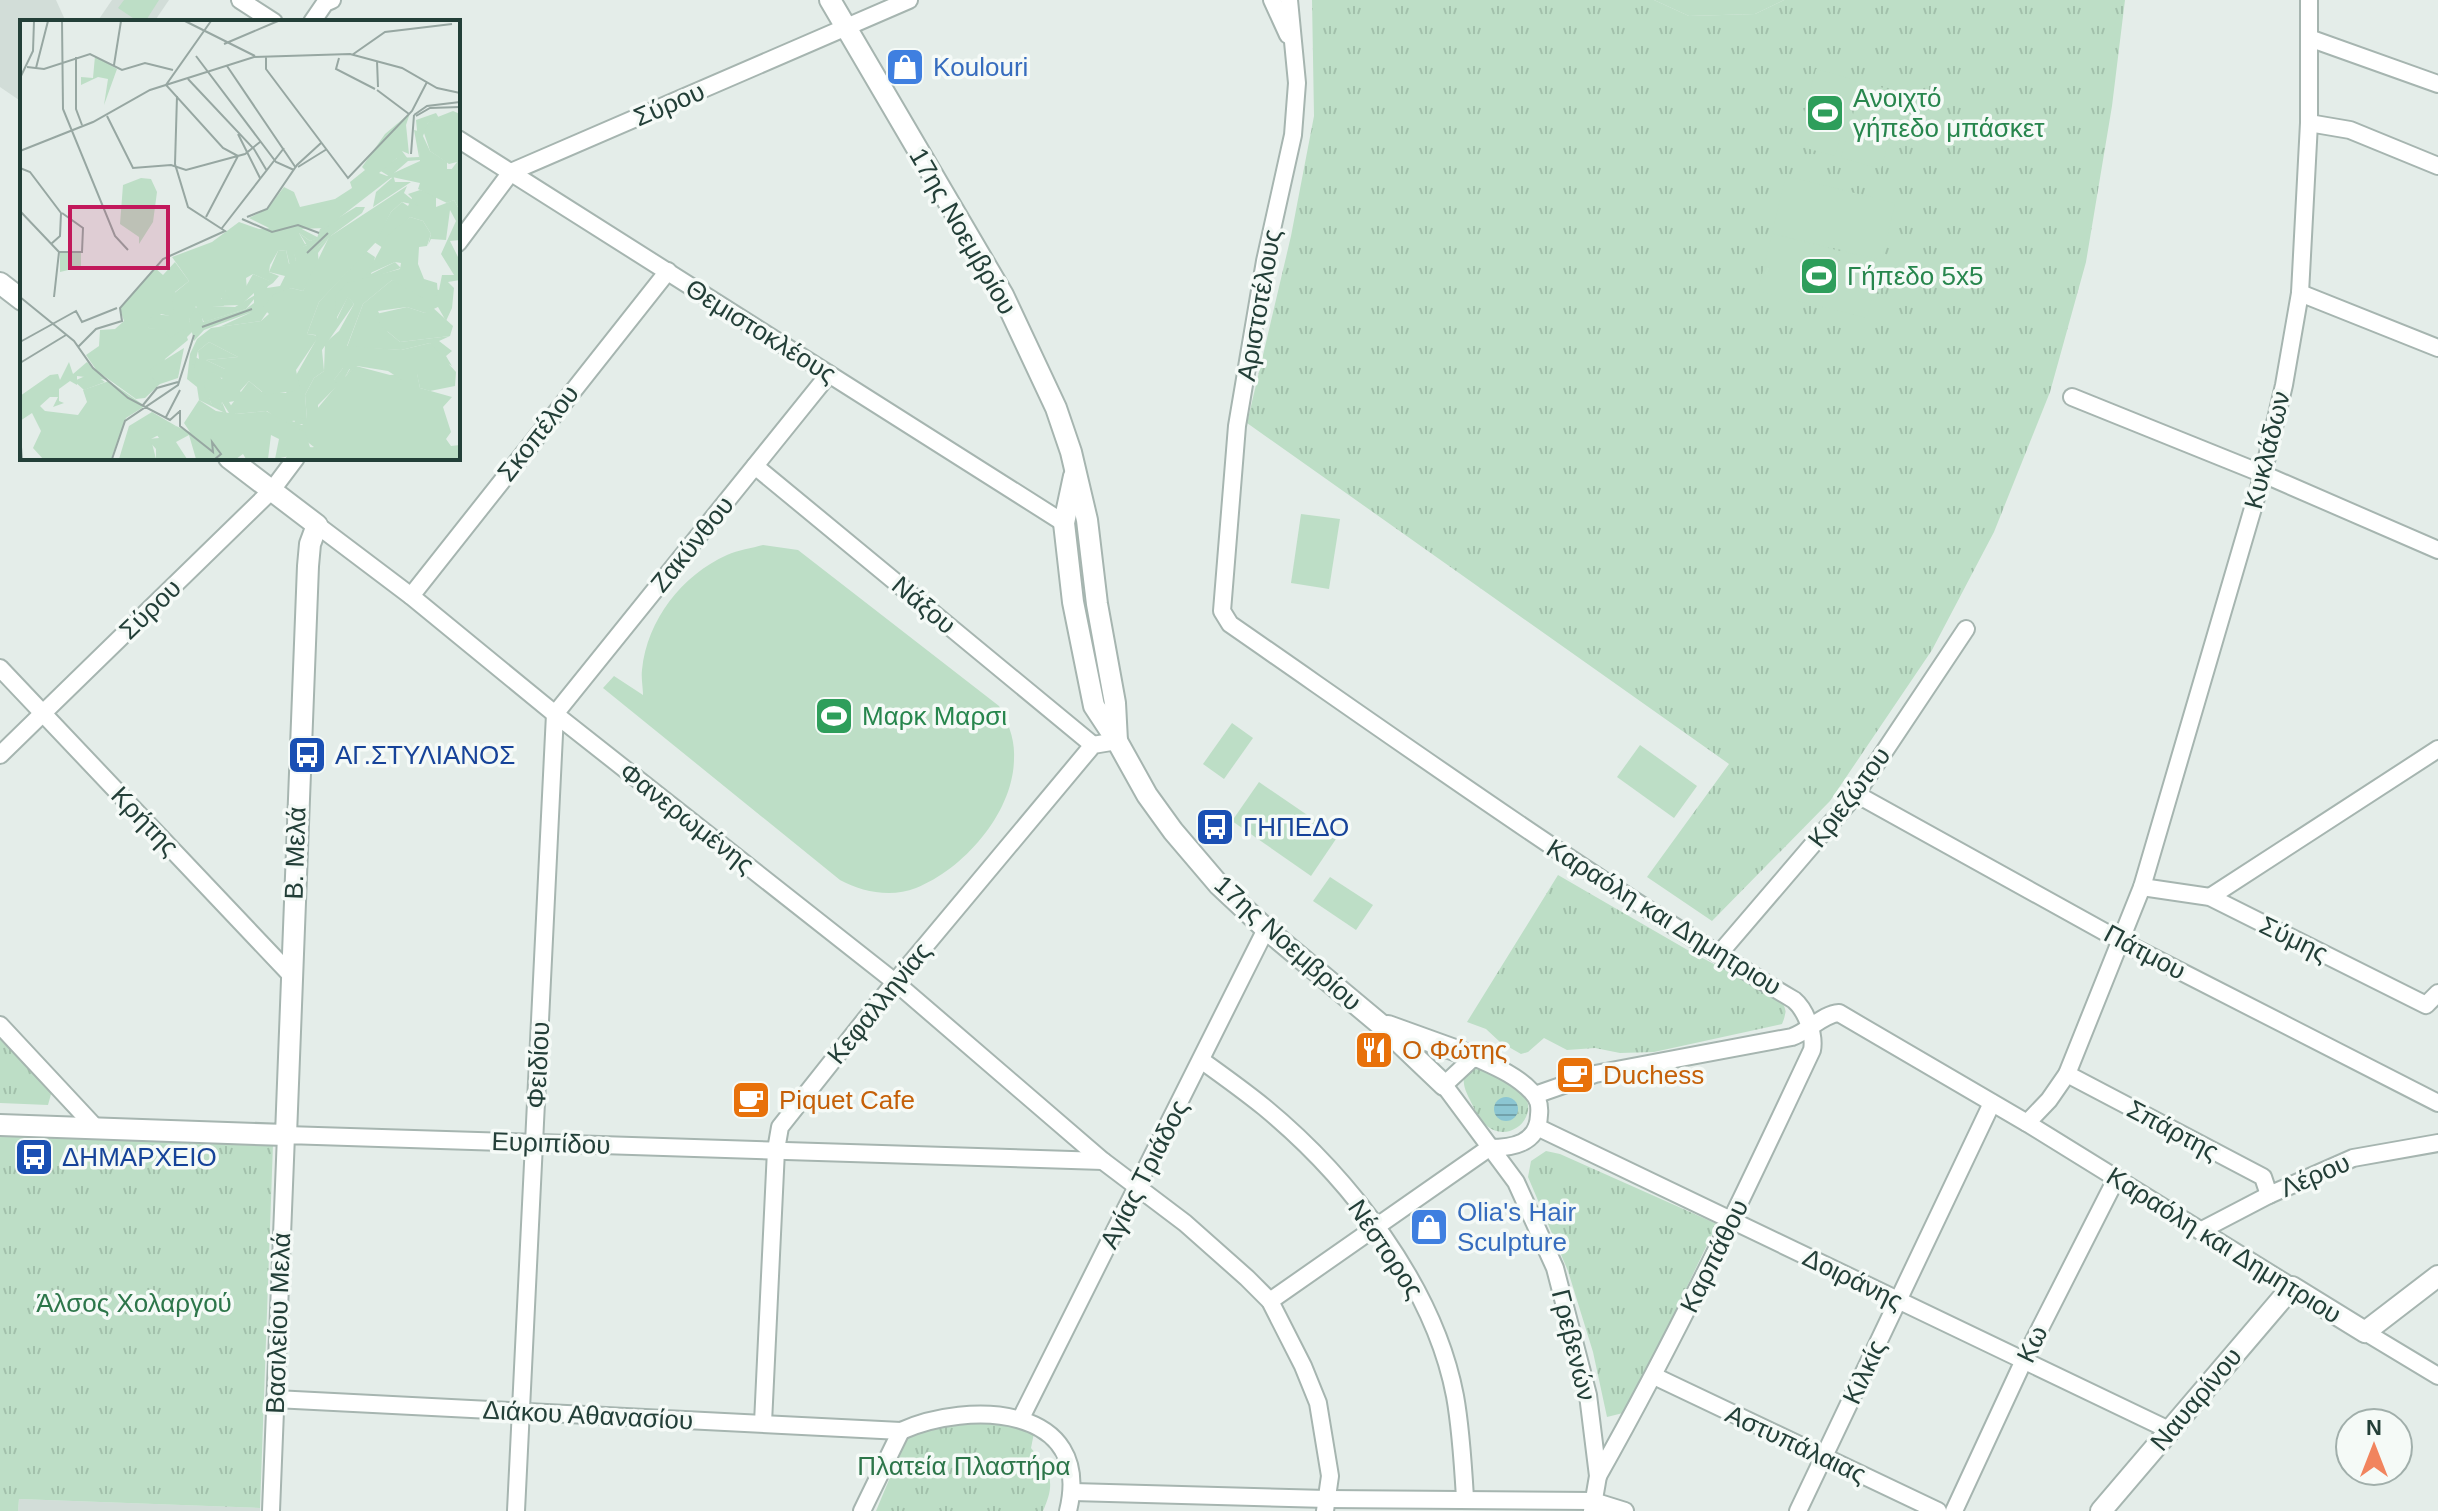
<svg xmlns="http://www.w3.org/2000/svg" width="2438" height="1511" font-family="Arial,sans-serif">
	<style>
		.built { fill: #d2ddd8 }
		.grass { fill: url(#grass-tufts) }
		.pitch { fill: #bddec6 }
		.water { fill: url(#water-rules) }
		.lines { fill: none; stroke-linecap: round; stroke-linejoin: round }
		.minor-casing { stroke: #a6b5b0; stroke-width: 20 }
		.tertiary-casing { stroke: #a6b5b0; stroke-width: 24 }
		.minor { stroke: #fff; stroke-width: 16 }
		.tertiary { stroke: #fff; stroke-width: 20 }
		.labels { text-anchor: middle; stroke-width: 7; stroke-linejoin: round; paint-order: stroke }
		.shop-label { font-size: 26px; fill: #366cbe; stroke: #f5faf7; text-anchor: start }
		.leisure-label { font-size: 26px; fill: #27864d; stroke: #f5faf7; text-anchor: start }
		.street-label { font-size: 26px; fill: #233f38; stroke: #f5faf7 }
		.transit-label { font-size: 26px; fill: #164399; stroke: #f5faf7; text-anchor: start }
		.food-label { font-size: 26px; fill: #c56008; stroke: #f5faf7; text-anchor: start }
		.park-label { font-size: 26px; fill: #2d764a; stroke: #f5faf7 }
		.inset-road { fill: none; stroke: #97a7a2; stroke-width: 2 }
		.view { fill: #c2185b; fill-opacity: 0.15; stroke: #c2185b; stroke-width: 4 }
		.inset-edge { fill: none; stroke: #233f38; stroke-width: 4 }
	</style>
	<defs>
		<pattern id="grass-tufts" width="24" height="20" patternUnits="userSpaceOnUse" patternTransform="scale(2)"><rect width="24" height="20" fill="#bddec6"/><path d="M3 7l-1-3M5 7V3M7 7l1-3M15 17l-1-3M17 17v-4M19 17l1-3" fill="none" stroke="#a2c0ab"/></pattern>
		<pattern id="water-rules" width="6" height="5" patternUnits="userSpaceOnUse" patternTransform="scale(2)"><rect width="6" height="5" fill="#8cc6d2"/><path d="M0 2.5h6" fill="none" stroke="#72a2ab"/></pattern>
	</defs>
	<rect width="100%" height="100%" fill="#e4ede9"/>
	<g class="built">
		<path d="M0,0H56L66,22H22V102L0,87Z"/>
		<path d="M112,0H169L154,22H97Z"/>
		<path d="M19,1499L260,1508V1511H18Z"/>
	</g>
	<g class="grass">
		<path d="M1312,0H1654L1689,16L1755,14L1784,0H2125L2112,106L2086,262L2050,392L1994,532L1932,650L1830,801L1712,921L1647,877L1729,764L1247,423L1291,236L1314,116Z"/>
		<path d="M1558,875L1691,952L1775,996C1786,1005 1788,1010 1782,1024L1654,1052L1620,1053L1595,1048L1567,1050L1544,1038L1528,1052L1521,1054L1500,1042L1486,1029L1467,1022Z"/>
		<path d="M0,1033L53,1087L48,1105L0,1103Z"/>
		<path d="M1479,1064C1491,1072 1511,1080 1521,1091C1543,1114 1510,1145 1487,1126C1479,1120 1474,1108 1470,1100C1465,1090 1461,1081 1466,1070Z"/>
		<path d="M0,1136L273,1144L260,1508L19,1499L18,1511H0Z"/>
		<path d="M1546,1151L1560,1154L1717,1224L1627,1412L1607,1417L1593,1352L1568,1271L1528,1177L1531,1161Z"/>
		<path d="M974,1422L1010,1425L1034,1433L1031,1448C1051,1472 1056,1482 1043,1511H876L906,1439C925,1423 951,1423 974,1422Z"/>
	</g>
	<g class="pitch">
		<path d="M124,0H159L145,22H139L118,8Z"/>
		<path d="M1654,0H1784L1755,14L1689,16Z"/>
		<path d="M1816,69L1856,80L1835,156L1795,145Z"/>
		<path d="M1862,82L1902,93L1881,169L1841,158Z"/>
		<path d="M1786,176L1895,203L1882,260L1772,233Z"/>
		<path d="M1772,234L1881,261L1867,318L1758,291Z"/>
		<path d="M1301,514L1340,519L1329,589L1291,583Z"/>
		<path d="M763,545L798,550L999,706C1008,722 1015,739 1014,758C1014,812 964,869 916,888C891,898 862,892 840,880L603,688L614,676L643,695C643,687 641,678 642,670C647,620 682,575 727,555C738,550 752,548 763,545Z"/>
		<path d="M1232,723L1253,738L1224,779L1203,764Z"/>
		<path d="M1640,745L1697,786L1674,818L1617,777Z"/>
		<path d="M1259,782L1338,836L1311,876L1232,821Z"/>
		<path d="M1330,877L1373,905L1356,930L1313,901Z"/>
	</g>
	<circle class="water" cx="1506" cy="1109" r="12"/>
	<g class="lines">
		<g class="minor-casing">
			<g id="minor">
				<path d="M240,0L274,22"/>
				<path d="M1272,0L1288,35"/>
				<path d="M1289,0L1297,83L1293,135L1265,261L1237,426L1222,611L1230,624C1416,753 1600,885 1794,1000C1806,1010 1815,1035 1812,1050C1744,1195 1676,1338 1598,1476"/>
				<path d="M312,22L325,3L332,0"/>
				<path d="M2309,38L2438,84"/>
				<path d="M2309,123L2350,130L2438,166"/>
				<path d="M458,139L1064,523"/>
				<path d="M458,243L511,172L909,0"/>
				<path d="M2300,293L2438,348"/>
				<path d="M2072,397L2263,474L2438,550"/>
				<path d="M755,466L1093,745"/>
				<path d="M317,525L411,596L555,714L895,982L1103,1161L1185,1223L1247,1278L1270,1301L1303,1366L1318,1403L1330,1476L1325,1511"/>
				<path d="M411,596L668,271"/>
				<path d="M0,668L290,974"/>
				<path d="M0,755L272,490L296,458"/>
				<path d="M1856,794L2121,941L2438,1103"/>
				<path d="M2142,887L2210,897L2426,1005L2438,993"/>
				<path d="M2210,897L2438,749"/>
				<path d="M1719,954L1856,794L1966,629"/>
				<path d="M0,1025L97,1129"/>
				<path d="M1201,1060C1222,1075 1243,1090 1264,1107C1349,1177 1434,1286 1455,1396C1461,1429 1463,1464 1465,1498"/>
				<path d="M2067,1074L2263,1177L2269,1195"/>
				<path d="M1535,1095L1595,1074L1792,1037C1809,1031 1823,1014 1839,1013L2027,1123L2292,1287"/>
				<path d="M2027,1123L2049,1100L2067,1074L2142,887L2263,474L2284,385L2300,293L2309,123V0"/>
				<path d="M1537,1127L2169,1430"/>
				<path d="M1489,1148C1512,1148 1538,1144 1539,1115C1540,1106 1539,1099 1532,1092C1516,1075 1496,1067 1474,1057L1444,1085L1516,1182L1555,1268L1588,1395L1598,1476L1592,1511"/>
				<path d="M2200,1231L2269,1195L2353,1158L2438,1143"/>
				<path d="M1270,1301L1489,1148"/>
				<path d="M2365,1332L2438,1376"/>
				<path d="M1654,1376L1938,1511"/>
				<path d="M275,1399L901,1431C968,1401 1094,1404 1068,1511"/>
				<path d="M1021,1418L1266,929"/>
				<path d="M763,1423L776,1150L780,1127L895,982L1093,745L1117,741"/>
				<path d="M1073,1492L1327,1499L1593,1501L1625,1511"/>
				<path d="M271,1511L286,1135L1103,1161"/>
				<path d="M516,1511L555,714L829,374"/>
				<path d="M862,1511L901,1431"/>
				<path d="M1798,1511L1992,1103"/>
				<path d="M1954,1511L2024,1360L2116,1179"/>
			</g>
		</g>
		<g class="tertiary-casing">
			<g id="tertiary">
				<path d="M830,0L1003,295L1056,408L1071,452L1087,520L1097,604L1115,703L1117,741"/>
				<path d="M0,283L22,300"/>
				<path d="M1074,476L1064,523L1073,602L1094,706L1117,741L1147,795L1173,831L1219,885L1266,929L1380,1024L1444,1085"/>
				<path d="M1388,1026L1474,1057"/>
				<path d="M0,1125L286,1135L308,566L310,544L317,525L229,458"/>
				<path d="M2101,1511L2292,1287L2365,1332L2438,1276"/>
			</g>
		</g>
		<use href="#minor" class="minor"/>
		<use href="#tertiary" class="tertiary"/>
	</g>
	<defs>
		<g id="shop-square" transform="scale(2)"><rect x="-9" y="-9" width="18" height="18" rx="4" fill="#3f7fe0" stroke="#f5faf7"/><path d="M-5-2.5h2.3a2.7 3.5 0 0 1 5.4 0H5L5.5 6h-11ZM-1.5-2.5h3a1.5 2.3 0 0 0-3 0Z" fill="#fff"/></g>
		<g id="stadium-square" transform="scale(2)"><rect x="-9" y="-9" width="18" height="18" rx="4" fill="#2e9e5b" stroke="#f5faf7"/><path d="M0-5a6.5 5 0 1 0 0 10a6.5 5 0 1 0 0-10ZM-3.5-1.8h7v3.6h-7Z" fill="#fff"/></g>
		<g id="bus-square" transform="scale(2)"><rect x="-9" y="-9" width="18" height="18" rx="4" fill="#1a4fb4" stroke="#f5faf7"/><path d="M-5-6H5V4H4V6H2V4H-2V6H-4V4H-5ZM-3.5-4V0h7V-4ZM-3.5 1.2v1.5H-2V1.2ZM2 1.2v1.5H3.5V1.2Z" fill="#fff"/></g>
		<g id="restaurant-square" transform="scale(2)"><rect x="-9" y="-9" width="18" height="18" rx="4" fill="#e8710a" stroke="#f5faf7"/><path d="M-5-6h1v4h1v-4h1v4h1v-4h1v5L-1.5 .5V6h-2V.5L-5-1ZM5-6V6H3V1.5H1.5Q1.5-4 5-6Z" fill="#fff"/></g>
		<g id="cafe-square" transform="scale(2)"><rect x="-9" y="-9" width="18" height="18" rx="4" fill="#e8710a" stroke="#f5faf7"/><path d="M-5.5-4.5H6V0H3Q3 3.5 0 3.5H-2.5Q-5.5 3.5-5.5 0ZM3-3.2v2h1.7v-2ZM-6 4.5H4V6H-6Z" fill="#fff"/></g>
	</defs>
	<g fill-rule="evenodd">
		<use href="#shop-square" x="905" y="67"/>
		<use href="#stadium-square" x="1825" y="113"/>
		<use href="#stadium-square" x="1819" y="276"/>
		<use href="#stadium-square" x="834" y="716"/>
		<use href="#bus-square" x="307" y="755"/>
		<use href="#bus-square" x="1215" y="827"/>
		<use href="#restaurant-square" x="1374" y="1050"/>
		<use href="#cafe-square" x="1575" y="1075"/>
		<use href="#cafe-square" x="751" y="1100"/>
		<use href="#bus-square" x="34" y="1157"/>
		<use href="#shop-square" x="1429" y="1227"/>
	</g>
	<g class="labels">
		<g class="shop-label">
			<text x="933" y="76">Koulouri</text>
			<text x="1457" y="1221">Olia's Hair<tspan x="1457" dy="30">Sculpture</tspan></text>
		</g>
		<g class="leisure-label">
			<text x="1853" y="107">Ανοιχτό<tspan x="1853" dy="30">γήπεδο μπάσκετ</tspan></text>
			<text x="1847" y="285">Γήπεδο 5x5</text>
			<text x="862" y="725">Μαρκ Μαρσι</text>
		</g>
		<g class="street-label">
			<text transform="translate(669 104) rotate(-23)" y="9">Σύρου</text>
			<text transform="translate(963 231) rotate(60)" y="9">17ης Νοεμβρίου</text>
			<text transform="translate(1259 305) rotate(-80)" y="9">Αριστοτέλους</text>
			<text transform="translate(761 331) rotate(32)" y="9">Θεμιστοκλέους</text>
			<text transform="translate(538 433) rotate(-52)" y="9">Σκοπέλου</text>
			<text transform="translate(2267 450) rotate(-76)" y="9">Κυκλάδων</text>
			<text transform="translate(692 544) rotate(-51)" y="9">Ζακύνθου</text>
			<text transform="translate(924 605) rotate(40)" y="9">Νάξου</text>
			<text transform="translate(150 609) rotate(-44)" y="9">Σύρου</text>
			<text transform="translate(1849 797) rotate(-53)" y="9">Κριεζώτου</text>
			<text transform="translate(687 818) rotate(38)" y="9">Φανερωμένης</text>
			<text transform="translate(145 821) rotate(46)" y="9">Κρήτης</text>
			<text transform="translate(295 853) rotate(-88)" y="9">Β. Μελά</text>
			<text transform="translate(1664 917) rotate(32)" y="9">Καραόλη και Δημητριου</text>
			<text transform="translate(2294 939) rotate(26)" y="9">Σύμης</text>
			<text transform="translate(1288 943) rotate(42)" y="9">17ης Νοεμβρίου</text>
			<text transform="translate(2145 952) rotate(28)" y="9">Πάτμου</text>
			<text transform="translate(879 1003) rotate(-51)" y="9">Κεφαλληνίας</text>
			<text transform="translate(538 1065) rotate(-87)" y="9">Φειδίου</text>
			<text transform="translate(2173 1130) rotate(28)" y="9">Σπάρτης</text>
			<text transform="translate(551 1143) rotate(2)" y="9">Ευριπίδου</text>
			<text transform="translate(1144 1174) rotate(-63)" y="9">Αγίας Τριάδος</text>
			<text transform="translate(2315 1175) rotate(-23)" y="9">Λέρου</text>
			<text transform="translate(2224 1245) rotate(32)" y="9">Καραόλη και Δημητριου</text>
			<text transform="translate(1386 1249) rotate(56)" y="9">Νέστορος</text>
			<text transform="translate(1714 1256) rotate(-64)" y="9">Καρπάθου</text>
			<text transform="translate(1853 1279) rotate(26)" y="9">Δοιράνης</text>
			<text transform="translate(278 1323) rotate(-88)" y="9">Βασιλείου Μελά</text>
			<text transform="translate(2032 1344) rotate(-64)" y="9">Κω</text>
			<text transform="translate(1574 1345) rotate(76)" y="9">Γρεβενών</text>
			<text transform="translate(1864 1372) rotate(-65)" y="9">Κιλκίς</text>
			<text transform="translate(2196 1399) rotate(-50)" y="9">Ναυαρίνου</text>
			<text transform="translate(588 1415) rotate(3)" y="9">Διάκου Αθανασίου</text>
			<text transform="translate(1796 1444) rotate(25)" y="9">Αστυπάλαιας</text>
		</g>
		<g class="transit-label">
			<text x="335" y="764">ΑΓ.ΣΤΥΛΙΑΝΟΣ</text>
			<text x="1243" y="836">ΓΗΠΕΔΟ</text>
			<text x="62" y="1166">ΔΗΜΑΡΧΕΙΟ</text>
		</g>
		<g class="food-label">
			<text x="1402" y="1059">Ο Φώτης</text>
			<text x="1603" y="1084">Duchess</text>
			<text x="779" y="1109">Piquet Cafe</text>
		</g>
		<g class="park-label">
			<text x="134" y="1312">Άλσος Χολαργού</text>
			<text x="964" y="1475">Πλατεία Πλαστήρα</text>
		</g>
	</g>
	<g transform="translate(20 20)">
		<rect width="440" height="440" fill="#e4ede9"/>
		<path d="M433,91L440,94V143L437,149L431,150L437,142L429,144L410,131L403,110L410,100ZM394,110L398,111L400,140L388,141L373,154L375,162H391L353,187L356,172L372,158L359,150L377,138L399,137ZM121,158L131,159L137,172L133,202L119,224V217L100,204L103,165ZM400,170L416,175V187L434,180L440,191V220L430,221L440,241V260L428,262L434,268L432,288L426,301L418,287L405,293L387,287L358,291L368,312L380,322L430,316L419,321L432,331L426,336L432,346L418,338L410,323L381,330L327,327L343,284L372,260L419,270L422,255H434L421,234L436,201L430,190L426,220L411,219L408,225L411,214L403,201L390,197L363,228L354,222L371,192L382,182L388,186L392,178L388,174ZM336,187H345L342,193L312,215L289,236L309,218L298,233L299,246L283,271L271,268L259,275L241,301L199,307L232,292L184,310L174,321L169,300L173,287L180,288L183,302L226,289L234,283V273L221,285L192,286L206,275L205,270H224L233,254L250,261L247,268L260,266L265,256L249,252L258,231L266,230L269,244L276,240L273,231L287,225L279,213L290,221L297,218L300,209ZM346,231L355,237L351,254L375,242L381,248L330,265L316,276L317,299L328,276L334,284L302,330L304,351L294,358L285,375L287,399L272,401L282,405L297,389L317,365L313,361L323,348H330L325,357L336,346L370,355L397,353L400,368L432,377L423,387L431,412L426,419L431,426L440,425V439H265L270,432L294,427L247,391L216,394L209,388L229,361L242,372L266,373L296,320V315L287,314L299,282ZM40,233H61V247L40,252ZM155,242L169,261L155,272L154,297L141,294L128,308L164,309L168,320L145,339L140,364L125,378L116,379L77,351L66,335L79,326L80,310L95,309L104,301L100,289L135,248L143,255ZM189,322L218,337L186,340L205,349V358L186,357V364L191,383L200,388L202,382L207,394L179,380L177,367L167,359L170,334L179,339L178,331ZM49,342L53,354L67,342L88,360L57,356V365L50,361L39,369V381L44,383L33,387L38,377H30L20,386L25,391L58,395L67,382L63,370L89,361L125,386L106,398L91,439H23L13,428L21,411L12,393L0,401V376L30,355L38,354L40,360ZM132,392L156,406L131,419L136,439H99L109,406Z" fill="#bddec6"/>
		<path d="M390,93L386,105L389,134L382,131L388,139L377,138L359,153L367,156L400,141L396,100L416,93L419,98L408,103L403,116L410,131L427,142V149H436L440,143V191L434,180L427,183L398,169L400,163L372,157L306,208L253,210L229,198L247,189L264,167L274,172L280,187L315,179L332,168L330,162L345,150L342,147L365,114ZM387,166L384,173L400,186L382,182L371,192L356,222L299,282L287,314L299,316L276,350L280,370L246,375L229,361L220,371L227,379L209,382L216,394L246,391L285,412L290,427L300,430L255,439L259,419L251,415L248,439H226L223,434L216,439H176L169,415L156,422L167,439H136V429L127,419L139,418L135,412L156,406L170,412L164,403L179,380L196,391L209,393L202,382L200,390L191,383L184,365L187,353L195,352L202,359L205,349L186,340L218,337L189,322L178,331L174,348L170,334L177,319L191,308L241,301L249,294L243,288L253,275L271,268L283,271L309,217ZM390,197L403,201L411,214L407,226L399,227L398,244L404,259L417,263L418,275L404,279L372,260L343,284L327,326L381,330L410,323L436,352L435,366L410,371L400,368L397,354L382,360L368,351L337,346L325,357L330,349L323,348L314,360L318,365L298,385V398L292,404H275L274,397L287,399L285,375L294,358L304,351L305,323L319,311L334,284L328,277L316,299L315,276L327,263L380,249L381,243L375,242L346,255L368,215ZM219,202L239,209L276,206L299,218L290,221L279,213L285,224L296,220L274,232L276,240L270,246L266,230L258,231L250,245L249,252L259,256L253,263L245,268L249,261L233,254L226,258L227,270H205L210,280L201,278L204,286H192L215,287L240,272L226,289L184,302L176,286L169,300L173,311L164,320L163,309L150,318L144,310L128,308L132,294L154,296L152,275L169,261L152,237L192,222ZM411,286L433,306L430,316L380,322L360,305L356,294L387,287L405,293ZM164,328L158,358L140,364L131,357L130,349ZM72,353L85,362L64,370L54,361Z" fill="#bddec6"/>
		<path d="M75,36L97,49L84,85L88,59L78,57L61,65V57L73,58Z" fill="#bddec6"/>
		<path class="inset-road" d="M42,1L43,89L95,216L108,230M165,1L235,36M204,24L258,1M332,35L365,12L432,4M176,36L256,142L274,150M56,37V89L62,105M246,37V49L328,158L392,91L407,62M319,38L316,49L355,69M357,41L358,67M94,45L101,1M207,46L276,148M7,47L24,49L70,34L102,50L125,43L153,50M16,48L28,1M0,58L13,31L14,1M168,59L234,129L247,151M357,70L389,94M394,95L407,86L440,82M87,96L113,148L151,145L166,150L225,134L240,122M396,96L410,88L440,87M218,114L240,158M0,131L73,102L130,70L234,37L330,34L382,48L417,68L440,73M391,134L394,95M278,147L307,129M0,148L10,152L41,193L40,216L31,224M0,191L39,232M186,197L218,136L203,128L146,65L191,1M227,197L247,189L277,145L301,123M222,199L252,212L278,205L299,213M202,208L264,128M39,232H62L63,208L42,193M287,233L308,213M0,277L54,321L73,348L108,378L150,400L160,391M34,277L39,232M182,307L232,289M0,322L56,291L62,302L97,288M58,327L76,309L102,301L100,288L143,239L205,211L168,187L155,144L157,76M0,343L46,315M123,385L137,368L158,362M160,390V406L193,432L192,422L201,434L195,439M146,397L160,370M0,415L2,439M92,439L105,401L158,365L174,315"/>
		<path class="view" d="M50,187H148V248H50Z"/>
		<rect width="440" height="440" class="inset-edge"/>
	</g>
	<g transform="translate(2374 1447)"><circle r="38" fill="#f5faf7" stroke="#a1afab" stroke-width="2"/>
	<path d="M0-6L14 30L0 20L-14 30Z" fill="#f1845e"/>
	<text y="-12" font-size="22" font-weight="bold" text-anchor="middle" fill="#233f38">N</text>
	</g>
</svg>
